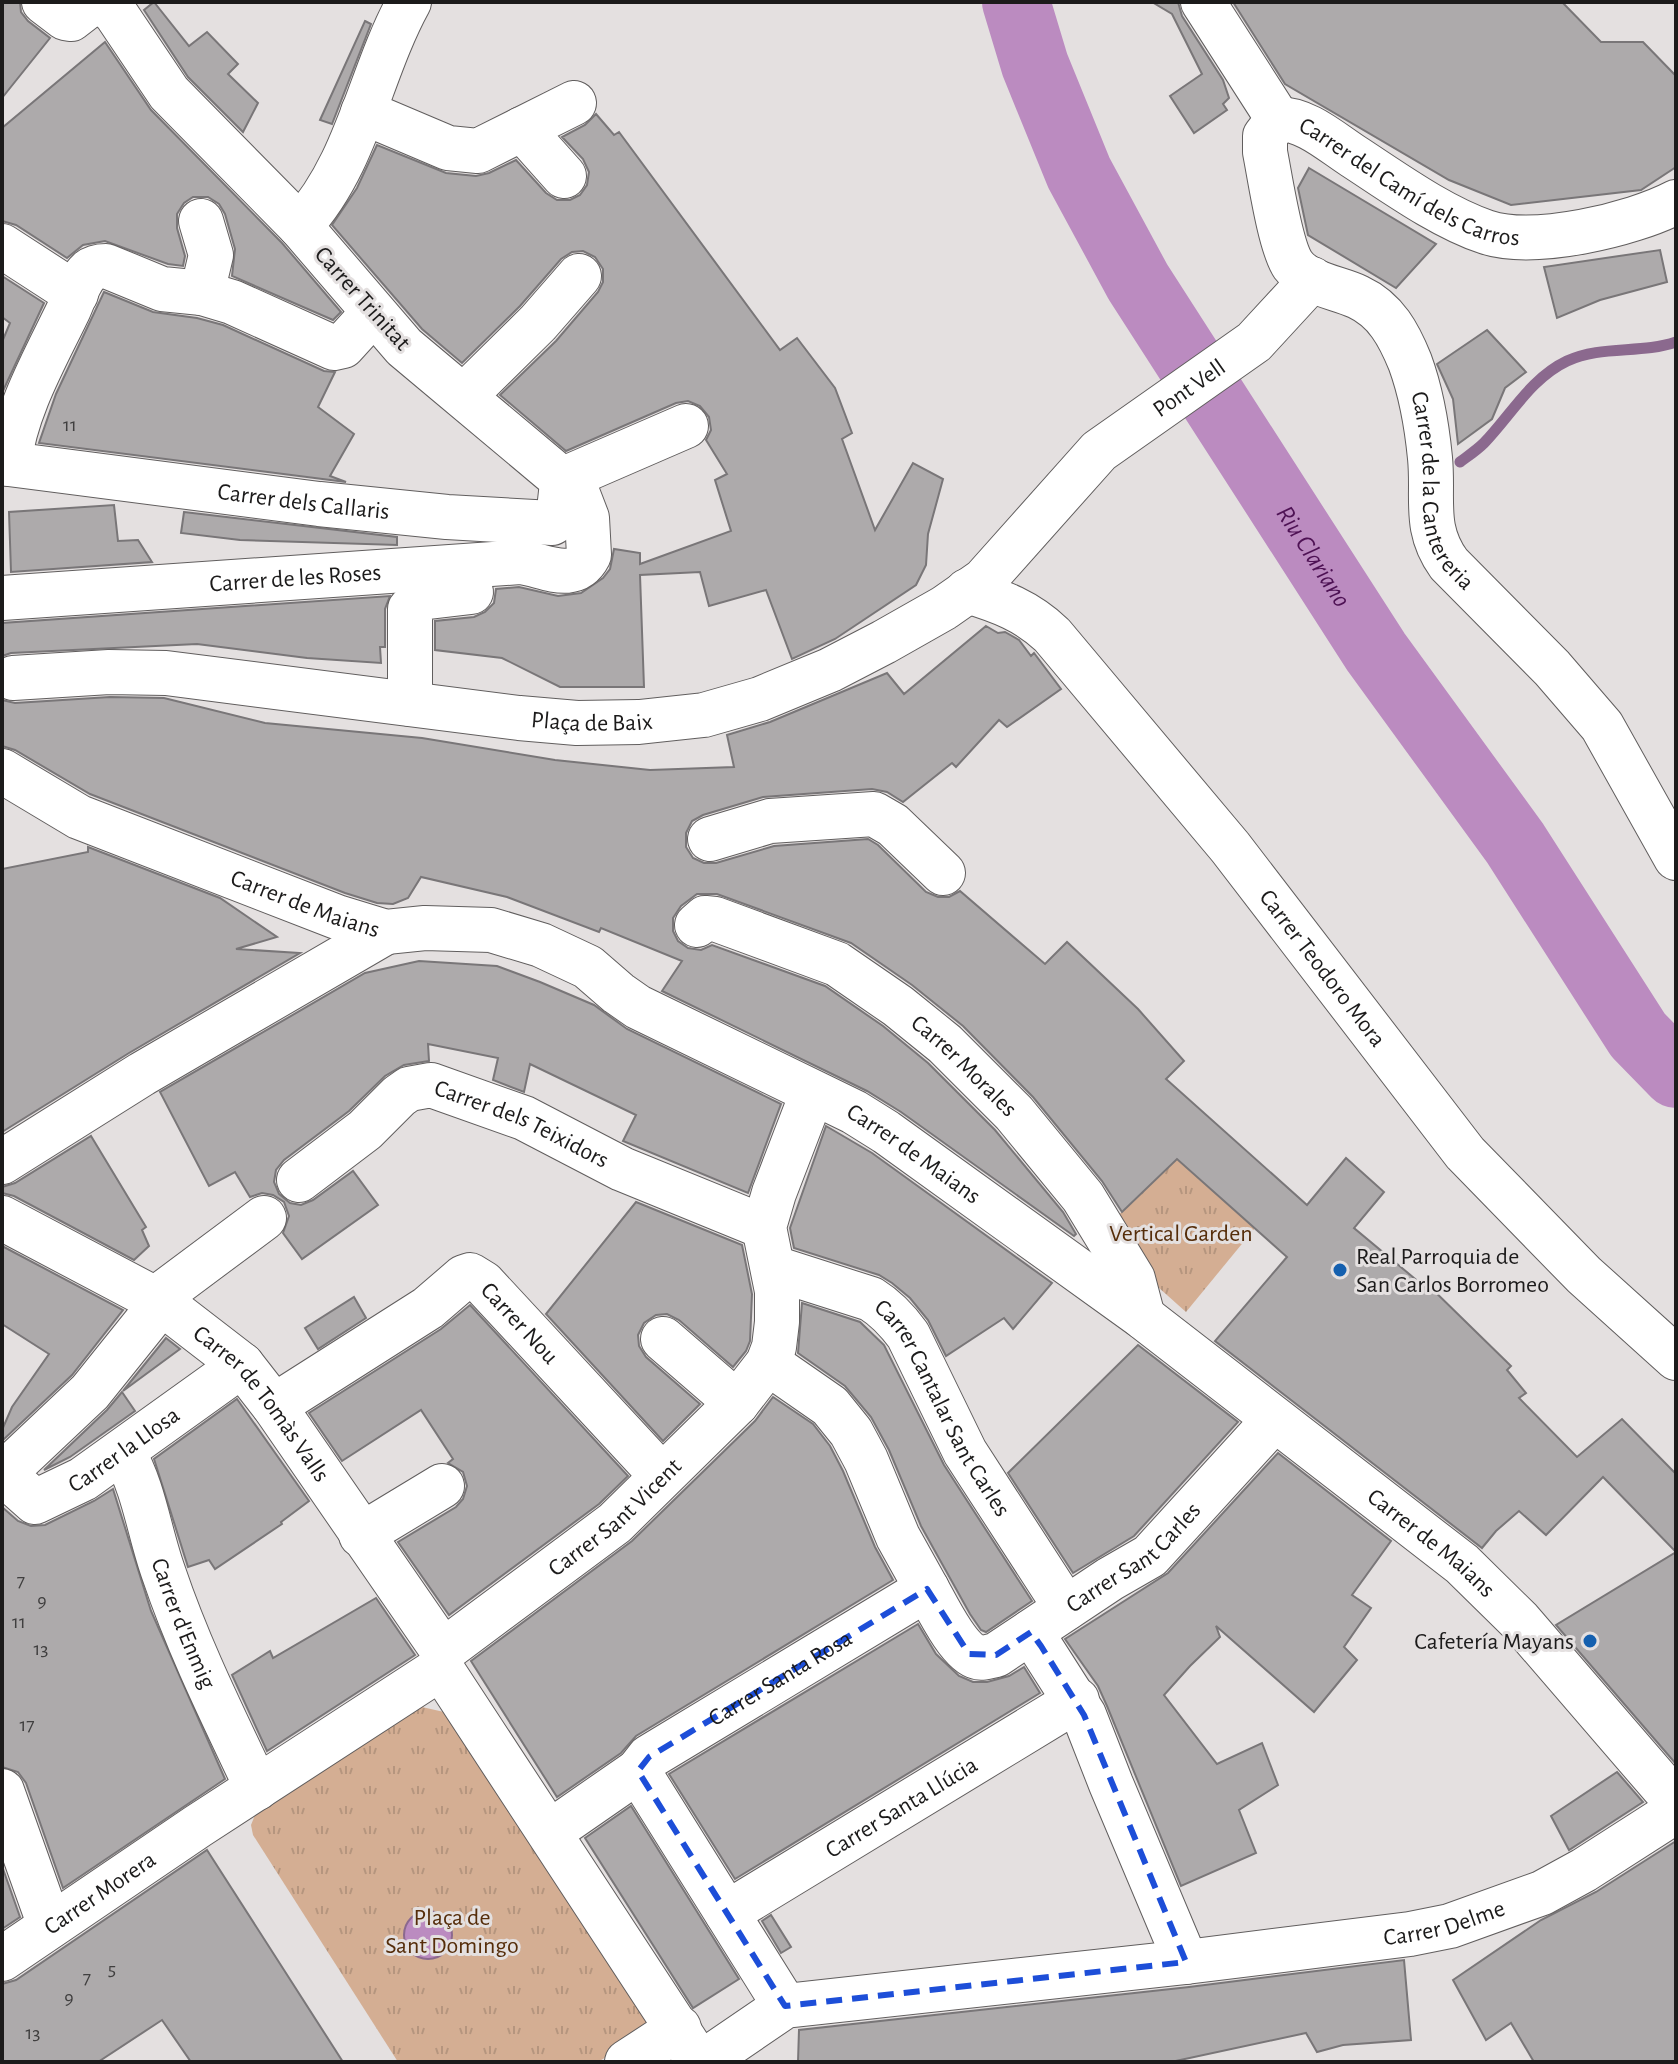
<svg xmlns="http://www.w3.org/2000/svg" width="1678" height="2064" font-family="'Alegreya Sans',sans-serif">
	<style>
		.grass { fill: url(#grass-tufts) }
		.water { fill: #bb8bc0; stroke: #8b698e; stroke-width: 2 }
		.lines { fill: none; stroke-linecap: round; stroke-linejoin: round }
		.stream { stroke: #8b698e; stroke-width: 11 }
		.river { stroke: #bb8bc0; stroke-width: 68 }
		.building { fill: #adaaab; stroke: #797678; stroke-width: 2 }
		.minor-casing { stroke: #615e5e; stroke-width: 46 }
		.minor { stroke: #fff; stroke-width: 44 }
		.marked { fill: none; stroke: #1d4ed8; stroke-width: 6; stroke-dasharray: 16 10; stroke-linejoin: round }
		.poi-dot { fill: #1560af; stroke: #e4e0e0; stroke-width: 3 }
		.labels { text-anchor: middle; stroke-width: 6; stroke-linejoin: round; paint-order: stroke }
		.number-label { font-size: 20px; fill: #403f3f }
		.street-label { font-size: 24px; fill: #1c1b1b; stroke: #e4e0e0 }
		.park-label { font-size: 24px; fill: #552d0a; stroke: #e4e0e0 }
		.poi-label { font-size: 24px; fill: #1c1b1b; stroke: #e4e0e0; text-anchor: start }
		.water-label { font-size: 26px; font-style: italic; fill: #4e1254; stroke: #e4e0e0 }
	</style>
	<defs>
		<pattern id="grass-tufts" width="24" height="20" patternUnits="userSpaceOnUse" patternTransform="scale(2)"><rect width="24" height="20" fill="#d4ae93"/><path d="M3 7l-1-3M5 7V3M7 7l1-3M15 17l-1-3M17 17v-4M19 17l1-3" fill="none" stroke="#b5957e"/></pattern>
	</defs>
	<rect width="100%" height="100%" fill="#e4e0e0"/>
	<g class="grass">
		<path d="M1177,1159L1255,1228L1186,1312L1140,1271L1111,1222Z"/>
		<path d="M422,1707L444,1712L648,2023L643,2034L598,2062H398L253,1835L251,1825L257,1810L410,1709Z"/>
	</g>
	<circle class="water" cx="428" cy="1935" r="24"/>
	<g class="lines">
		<path class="stream" d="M1460,462C1468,456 1477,450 1484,443C1511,415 1531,378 1567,361C1601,345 1641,354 1676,342"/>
		<path class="river" id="s1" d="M1016,2L1035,65L1079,173L1138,282L1376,652L1515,843L1638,1035L1676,1074"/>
	</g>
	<g class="building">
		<path d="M2,2H20L21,12L28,21L50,38L2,98Z"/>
		<path d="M154,2L189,46L207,32L238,64L228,74L258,103L243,132L188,77L144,10Z"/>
		<path d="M1152,2H1178L1182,16L1223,80L1229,98L1223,104L1227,110L1194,133L1170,96L1202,74L1172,14Z"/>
		<path d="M1233,2H1562L1601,42H1643L1676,76V167L1641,190L1511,205L1449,180L1285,84Z"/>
		<path d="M365,21L371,24L332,124L320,120Z"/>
		<path d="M105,42L151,110L282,243L341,312L333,320L232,276L235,249L225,214L219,204L208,197H193L184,203L177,214V228L185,256L183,266L168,264L105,241L83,245L67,258L16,225L2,221V128Z"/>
		<path d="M596,114L614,135L619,132L780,350L797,338L835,388L852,433L842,439L875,530L913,463L943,479L928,534L926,565L916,585L835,639L792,659L766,590L709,606L700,572L640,575L644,687H560L502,658L435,650V621L474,617L485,612L494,603L496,589L519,587L558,596L581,593L603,578L610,569L614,549L640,553V564L731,531L715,480L727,474L706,440L711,430L709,417L700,406L688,401L676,403L566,451L500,395L556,341L598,292L603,282V269L595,257L583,251L572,252L561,259L520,306L462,363L422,329L332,225L357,188L377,145L446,173L476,176L489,173L516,160L546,193L557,200H570L580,195L587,185L589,172L583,159L562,137L585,125Z"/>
		<path d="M1309,168L1436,244L1396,288L1308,235L1298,188Z"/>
		<path d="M1660,250L1667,282L1600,300L1557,318L1544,267Z"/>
		<path d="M2,276L44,303L2,393V342L10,323L2,317Z"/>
		<path d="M104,292L153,312L197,318L223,325L324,371L335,372L318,407L354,434L330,476L346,482L39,443L56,394Z"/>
		<path d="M1487,330L1526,372L1505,388L1492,419L1458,444L1453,399L1437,364Z"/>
		<path d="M114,505L118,541L138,540L152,562L11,572L9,512Z"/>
		<path d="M184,512L397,537V545L240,540L181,533Z"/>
		<path d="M390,596L385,609V647H380L381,663L307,658L197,644L11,653L2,656V623Z"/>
		<path d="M986,626L998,633L1005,632L1019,640L1031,656L1034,653L1061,689L1007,727L999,720L956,767L952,763L903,802L887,792L872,789L763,797L703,815L692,821L686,833V847L693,858L704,863H716L774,846L868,839L878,845L926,892L938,897H949L960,891L1045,964L1067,942L1138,1009L1184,1061L1166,1079L1307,1205L1346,1158L1384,1192L1354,1228L1420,1283L1424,1281L1511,1366L1507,1370L1526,1393L1519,1398L1577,1457L1622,1419L1676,1474V1764L1556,1625L1676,1552L1603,1477L1546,1535L1519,1511L1496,1531L1482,1548L1215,1341L1287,1257L1177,1159L1122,1212L1102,1181L1033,1097L963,1026L912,985L851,943L717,894H697L681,906L673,918V931L678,941L688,948L701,950L712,945L825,986L883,1026L928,1063L995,1130L1063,1212L1076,1234L1074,1236L901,1112L867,1091L662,991L682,961L601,928L599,932L507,897L421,877L408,898L393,904L377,903L345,893L90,794L15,750L2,746V700L15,703L110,697L164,698L265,723L422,738L555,760L650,770L734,767L727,735L770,722L887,673L904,694Z"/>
		<path d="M88,847L220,898L277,937L236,949L300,953L129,1053L2,1132V869L88,852Z"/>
		<path d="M419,961L497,966L540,982L594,1005L627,1029L781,1104L748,1193L623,1141L636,1115L530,1064L524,1092L493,1080L498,1058L428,1044L429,1061L404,1065L385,1076L349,1111L284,1160L276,1170L274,1182L279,1194L290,1203L301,1205L313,1200L353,1171L378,1205L302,1259L283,1233L289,1216L284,1202L273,1195L262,1193L250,1197L235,1172L209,1186L160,1092L365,973Z"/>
		<path d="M826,1126L872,1153L1052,1283L1013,1329L1004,1318L946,1356L928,1320L910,1298L892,1283L879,1275L794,1248L790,1228Z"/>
		<path d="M91,1136L146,1227L142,1230L149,1246L134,1260L14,1196L2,1193V1187L15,1183Z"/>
		<path d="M636,1202L742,1245L752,1294L750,1341L746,1351L733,1367L679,1320L667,1314L656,1315L644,1323L638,1335L639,1346L646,1357L700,1404L663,1441L546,1314Z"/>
		<path d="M2,1246L123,1310L72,1375L2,1441V1430L12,1407L49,1354L2,1324Z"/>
		<path d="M354,1297L366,1318L318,1349L305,1328Z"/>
		<path d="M802,1303L860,1322L884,1345L944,1465L1032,1601L986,1632L981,1630L970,1614L921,1526L889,1450L871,1417L845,1386L798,1353Z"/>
		<path d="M470,1305L628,1476L599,1504L449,1615L398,1542L456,1507L463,1499L467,1486L463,1472L448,1463L453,1459L421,1410L342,1461L309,1413L441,1329Z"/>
		<path d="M166,1338L180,1349L123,1391Z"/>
		<path d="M1138,1345L1238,1422L1134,1536L1073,1573L1008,1473Z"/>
		<path d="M122,1392L135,1411L70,1457L44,1470L107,1410Z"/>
		<path d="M773,1397L813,1424L830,1446L843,1471L875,1547L893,1580L636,1736L621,1753L557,1797L471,1661L632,1541L755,1421Z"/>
		<path d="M237,1399L309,1501L281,1522L282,1524L215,1569L209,1560L188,1567L154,1459Z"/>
		<path d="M1278,1453L1391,1541L1352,1595L1371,1608L1344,1647L1357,1660L1314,1712L1216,1626L1220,1637L1190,1666L1164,1695L1217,1764L1262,1743L1278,1785L1239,1810L1256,1853L1181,1886L1107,1706L1098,1686L1065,1639L1168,1573Z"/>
		<path d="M113,1489L151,1611L225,1779L63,1888L26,1783L18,1772L2,1767V1507L18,1521L31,1526L45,1525L94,1501Z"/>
		<path d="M376,1598L415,1655L267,1751L232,1675L270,1651L273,1658Z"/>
		<path d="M918,1624L936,1654L959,1676L973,1682H987L1009,1676L1024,1667L1040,1693L735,1879L669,1774Z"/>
		<path d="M1617,1772L1643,1802L1569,1850L1551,1816Z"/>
		<path d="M631,1806L739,1979L693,2008L585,1838Z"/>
		<path d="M1676,1841V2062H1534L1511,2023L1486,2040L1453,1980L1541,1920L1596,1892Z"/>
		<path d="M207,1850L343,2062H191L162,2020L98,2062H2V1984L16,1980Z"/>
		<path d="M2,1866L20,1917L2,1929Z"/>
		<path d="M771,1915L791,1947L781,1953L762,1921Z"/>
		<path d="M1404,1960L1411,2040L1343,2045L1317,2052L1306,2033L1171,2062H798L799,2030L1189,1987Z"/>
	</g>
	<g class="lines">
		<g class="minor-casing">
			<g id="minor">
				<path d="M44,2L65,18L71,19L93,2"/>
				<path d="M1203,2L1278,119"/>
				<path d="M363,112L448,148L478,151L574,103"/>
				<path id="s2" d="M1278,119L1265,136V152C1270,177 1280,246 1293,265C1308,285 1337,287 1358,297C1386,310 1399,335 1410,362C1421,392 1427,427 1430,458C1434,499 1423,528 1449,564L1552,668L1602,726L1676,858"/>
				<path id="s3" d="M1278,119C1306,119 1330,141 1353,156C1393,182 1441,217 1486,232C1534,248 1632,225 1676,202"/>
				<path d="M522,129L564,176"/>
				<path d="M201,221L211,255L202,293"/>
				<path d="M300,226C358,163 369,75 409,2"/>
				<path d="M2,246L76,294"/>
				<path d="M464,396L538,323L579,276"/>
				<path id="s4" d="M2,463L319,504L447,517L552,523L558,519L561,492L573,475L686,426"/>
				<path d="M9,464C15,410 46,357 69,309C74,298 79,280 89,271C94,267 100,266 106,266L162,289L202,293L232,302L334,348L343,346L373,313"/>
				<path id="s5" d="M967,591C1000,601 1027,611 1052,635L1230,847L1465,1153L1584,1275L1676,1358"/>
				<path id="s6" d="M2,598L520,562C545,565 574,584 589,555L587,518L577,492L404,347L300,226L169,93L116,14L104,2"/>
				<path id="s7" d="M13,678L109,672L166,673L519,718L577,723L639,722L704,715L760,699L830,670L884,642L944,608L984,580L1099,451L1254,342L1312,279"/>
				<path d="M410,704V609L420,598L471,592"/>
				<path id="s8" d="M2,771L79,817L337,917L386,932L425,928L491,930L541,945L588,967L618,993L638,1007L854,1112L886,1132L1143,1317L1462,1564L1520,1621L1676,1802"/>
				<path d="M710,839L770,821L874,814L893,825L943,873"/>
				<path id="s9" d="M697,925L705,918L715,919L837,964L898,1006L945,1044L1014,1113L1083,1197L1133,1279L1143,1317"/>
				<path d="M2,1162L142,1074L386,932"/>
				<path id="s10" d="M299,1180L365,1130L399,1096L409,1089L431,1085L524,1118L622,1169L764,1227"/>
				<path id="s11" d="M2,1218L159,1301L242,1365L274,1406L443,1651L441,1668"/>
				<path id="s12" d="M774,1268L871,1299C887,1309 897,1320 908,1335L965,1452L1066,1608"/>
				<path d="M663,1339L737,1403"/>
				<path d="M768,1363L830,1406L851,1432L866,1460L898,1537L927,1589"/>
				<path id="s13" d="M274,1406L428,1308L464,1277L470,1275L483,1283L662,1476"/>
				<path id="s14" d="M123,1452C145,1490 149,1533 164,1574C189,1648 224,1718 257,1788"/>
				<path d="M2,1475L90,1392L151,1316L162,1294L264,1218"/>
				<path id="s15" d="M2,1479L17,1486L35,1502L83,1479L242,1365"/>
				<path d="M361,1535L442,1486"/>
				<path d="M1031,1632L1084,1715L1111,1784L1186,1962"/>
				<path id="s16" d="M443,1651L615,1523L737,1403L768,1363L774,1347L777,1322V1291L764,1227L774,1193L812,1094"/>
				<path d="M441,1668L699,2062"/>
				<path d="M638,1771L785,2006"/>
				<path d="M2,1791L50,1926"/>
				<path id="s17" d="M550,1832L638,1771L649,1757L927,1589C936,1605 959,1653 977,1657C982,1659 990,1656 996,1655L1110,1579L1150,1556L1274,1420"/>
				<path id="s18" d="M727,1913L1077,1700"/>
				<path id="s19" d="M2,1959L198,1826L441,1668"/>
				<path d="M627,2062L679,2028"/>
				<path id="s20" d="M703,2062L785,2006L1186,1962L1410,1934L1450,1926L1542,1893L1584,1870L1676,1811"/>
			</g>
		</g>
		<use href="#minor" class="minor"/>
	</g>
	<path class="marked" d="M927,1589L969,1654L996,1655L1031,1632L1041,1646L1084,1715L1186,1962L785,2006L638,1771L649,1757Z"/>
	<g class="poi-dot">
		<circle cx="1340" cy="1270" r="8"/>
		<circle cx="1590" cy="1641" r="8"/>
	</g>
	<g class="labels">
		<g class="number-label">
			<text x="70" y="431">11</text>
			<text x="21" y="1587">7</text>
			<text x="42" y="1607">9</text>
			<text x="19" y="1628">11</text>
			<text x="41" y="1655">13</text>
			<text x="27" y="1731">17</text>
			<text x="112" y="1975">5</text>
			<text x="87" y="1984">7</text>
			<text x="69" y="2004">9</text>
			<text x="33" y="2039">13</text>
		</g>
		<g class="street-label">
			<text dy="8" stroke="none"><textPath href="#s3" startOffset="148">Carrer del Camí dels Carros</textPath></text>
			<text transform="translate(363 298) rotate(48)" y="8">Carrer Trinitat</text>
			<text dy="8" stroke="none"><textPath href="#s7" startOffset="1290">Pont Vell</textPath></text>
			<text dy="8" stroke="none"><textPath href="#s2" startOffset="448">Carrer de la Cantereria</textPath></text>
			<text dy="8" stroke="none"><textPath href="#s4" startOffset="304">Carrer dels Callaris</textPath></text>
			<text dy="8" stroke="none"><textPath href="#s6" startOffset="294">Carrer de les Roses</textPath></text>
			<text dy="8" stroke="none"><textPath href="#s7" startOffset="582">Plaça de Baix</textPath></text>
			<text dy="8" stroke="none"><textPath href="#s8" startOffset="332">Carrer de Maians</textPath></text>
			<text dy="8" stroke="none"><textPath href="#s5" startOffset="526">Carrer Teodoro Mora</textPath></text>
			<text dy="8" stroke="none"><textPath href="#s9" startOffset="314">Carrer Morales</textPath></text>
			<text dy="8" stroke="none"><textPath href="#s10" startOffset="264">Carrer dels Teixidors</textPath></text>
			<text dy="8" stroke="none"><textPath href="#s8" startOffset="1004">Carrer de Maians</textPath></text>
			<text dy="8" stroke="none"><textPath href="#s13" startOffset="306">Carrer Nou</textPath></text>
			<text dy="8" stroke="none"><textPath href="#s11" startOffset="324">Carrer de Tomàs Valls</textPath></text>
			<text dy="8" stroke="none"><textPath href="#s12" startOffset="234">Carrer Cantalar Sant Carles</textPath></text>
			<text dy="8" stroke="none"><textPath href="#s15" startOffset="144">Carrer la Llosa</textPath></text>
			<text dy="8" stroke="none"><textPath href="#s16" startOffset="218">Carrer Sant Vicent</textPath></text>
			<text dy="8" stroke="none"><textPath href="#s8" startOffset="1652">Carrer de Maians</textPath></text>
			<text dy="8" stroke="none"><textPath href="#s17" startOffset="724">Carrer Sant Carles</textPath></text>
			<text dy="8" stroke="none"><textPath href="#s14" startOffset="182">Carrer d'Enmig</textPath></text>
			<text dy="8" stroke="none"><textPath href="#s17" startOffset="278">Carrer Santa Rosa</textPath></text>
			<text dy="8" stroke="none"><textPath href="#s18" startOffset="204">Carrer Santa Llúcia</textPath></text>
			<text dy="8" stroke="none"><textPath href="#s19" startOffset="118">Carrer Morera</textPath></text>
			<text dy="8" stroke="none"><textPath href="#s20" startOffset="764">Carrer Delme</textPath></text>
		</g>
		<g class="park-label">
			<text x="1181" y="1241">Vertical Garden</text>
			<text x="452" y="1925">Plaça de<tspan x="452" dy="28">Sant Domingo</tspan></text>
		</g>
		<g class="poi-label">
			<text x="1356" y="1264">Real Parroquia de<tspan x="1356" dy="28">San Carlos Borromeo</tspan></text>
			<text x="1574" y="1649" text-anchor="end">Cafetería Mayans</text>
		</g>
		<g class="water-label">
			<text dy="9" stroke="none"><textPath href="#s1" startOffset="632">Riu Clariano</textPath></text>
		</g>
	</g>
	<rect width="1678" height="2064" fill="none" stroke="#1c1b1b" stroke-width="8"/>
</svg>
